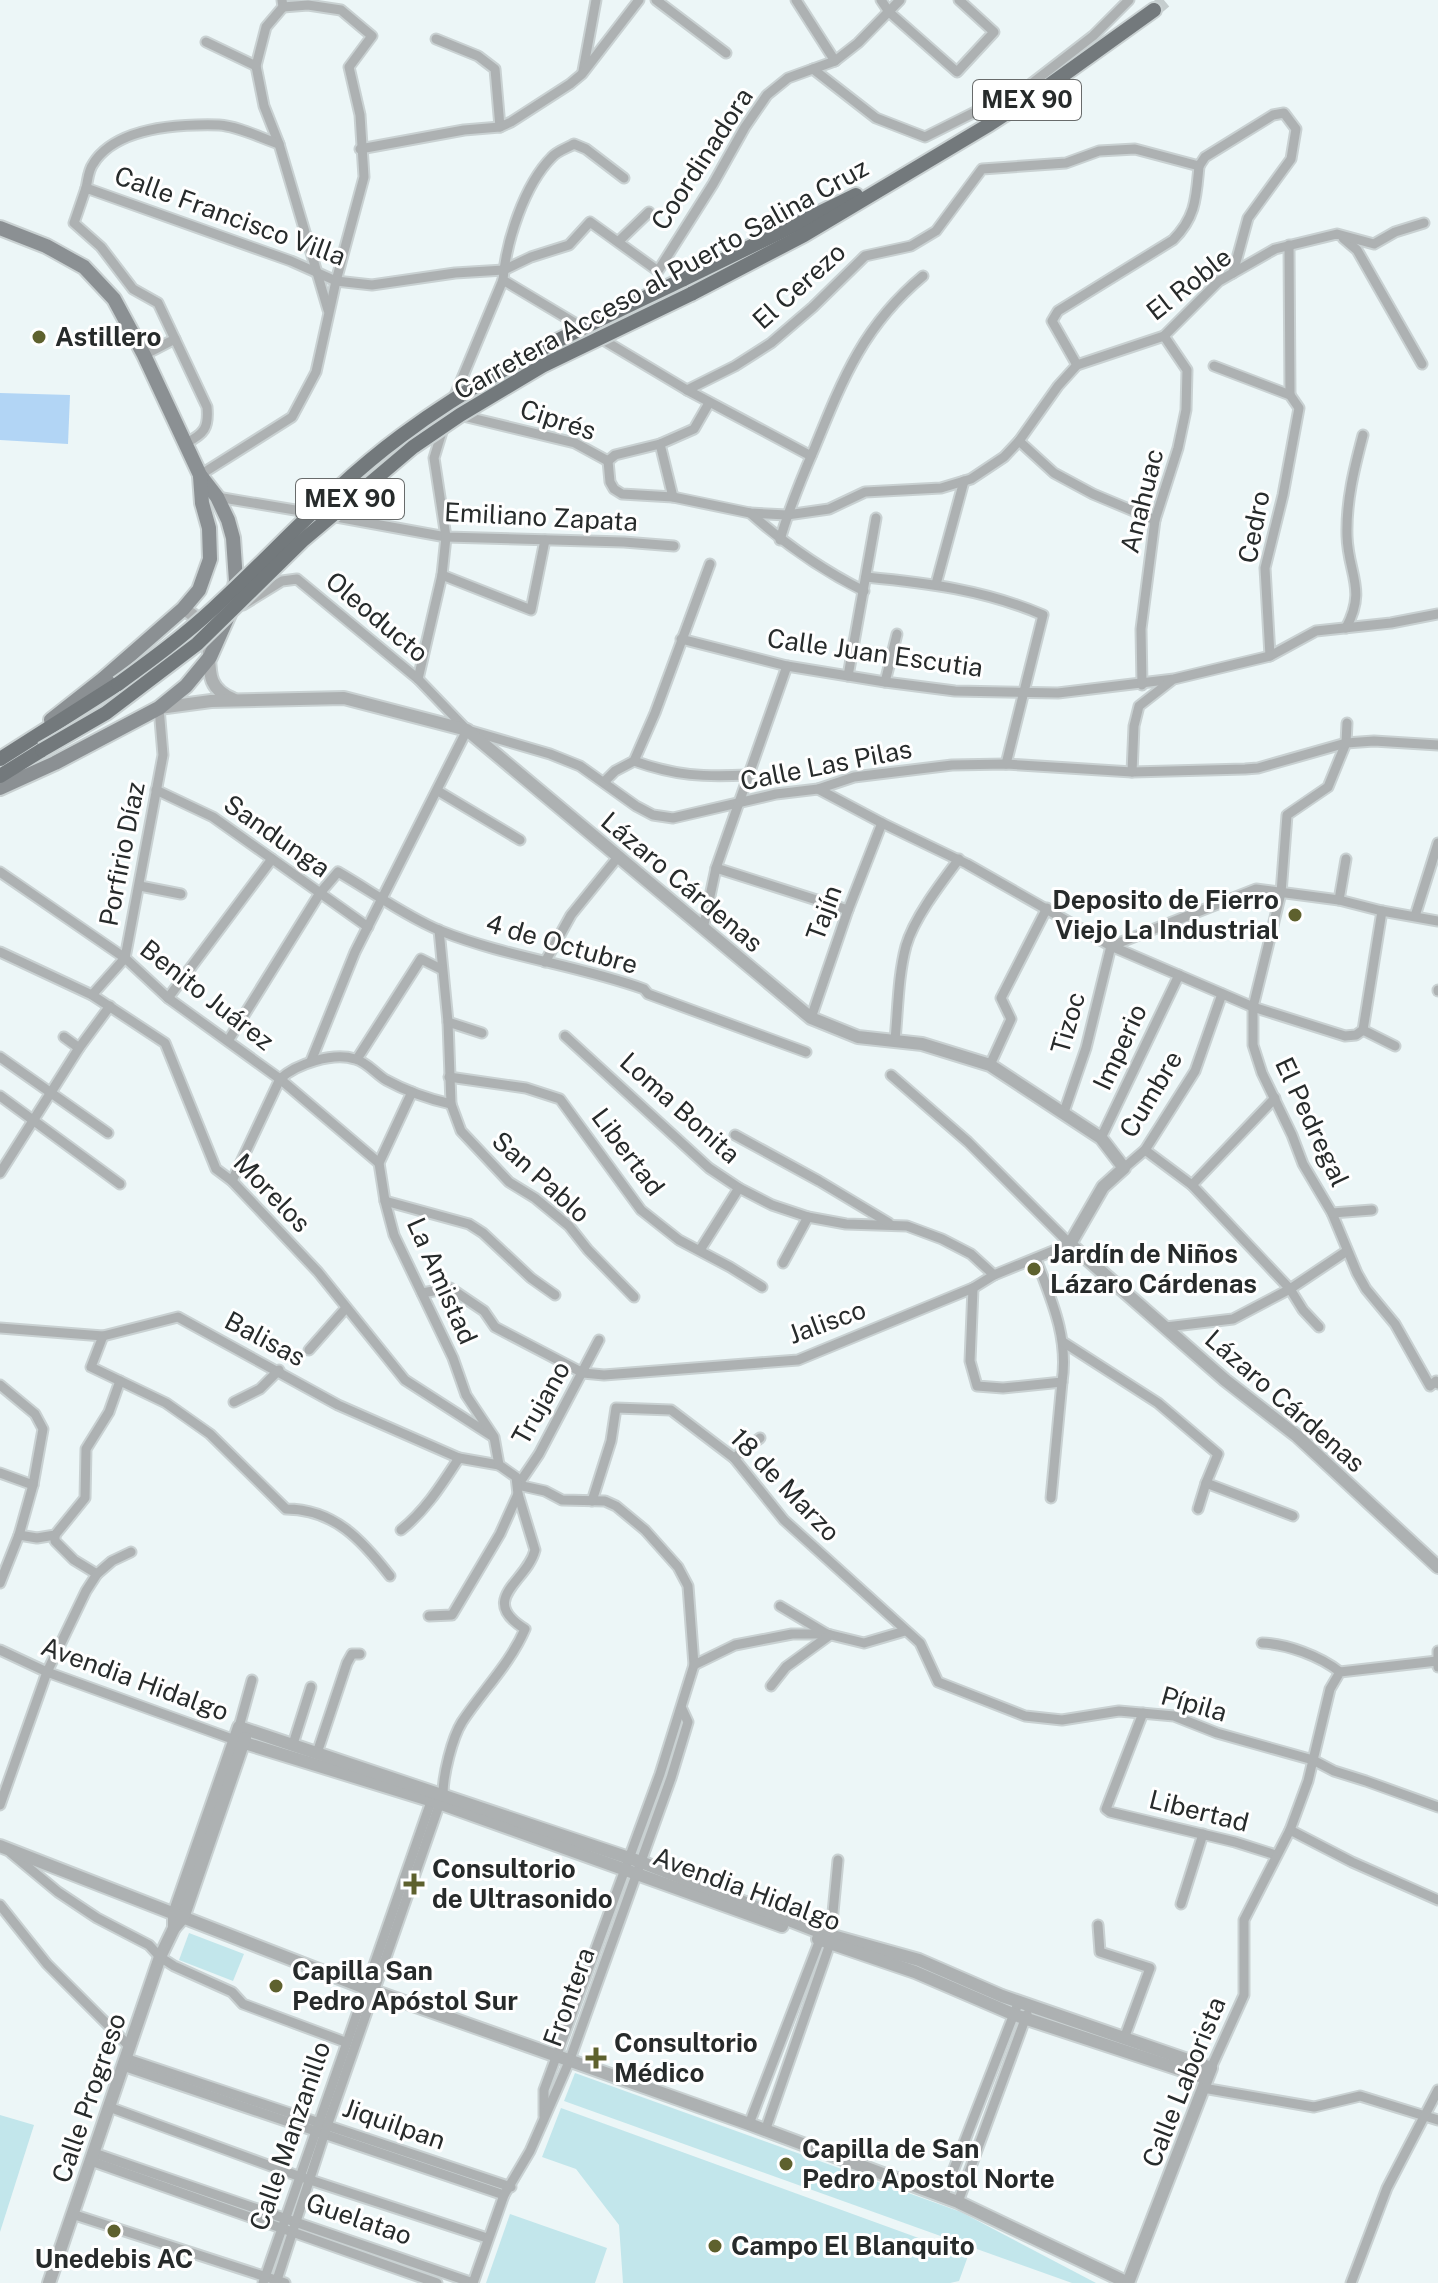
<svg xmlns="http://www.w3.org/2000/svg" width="1438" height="2283" font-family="'Public Sans',sans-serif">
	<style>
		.green { fill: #c2e6eb }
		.water { fill: #b2d5f5 }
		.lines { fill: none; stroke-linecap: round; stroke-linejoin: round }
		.primary-tunnel { stroke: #c5cdce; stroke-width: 14; stroke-dasharray: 14 7; stroke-linecap: butt }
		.minor-casing { stroke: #c9d1d2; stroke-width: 13 }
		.tertiary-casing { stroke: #c9d1d2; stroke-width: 16 }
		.secondary-casing { stroke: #c9d1d2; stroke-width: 18 }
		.primary-casing { stroke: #c9d1d2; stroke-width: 18 }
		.minor { stroke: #adb1b2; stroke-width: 9 }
		.tertiary { stroke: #adb1b2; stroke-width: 12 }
		.secondary { stroke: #8b9093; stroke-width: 14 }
		.primary { stroke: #73797c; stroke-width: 14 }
		.primary-bridge-casing { stroke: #c9d1d2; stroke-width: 18; stroke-linecap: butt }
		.primary-bridge { stroke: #73797c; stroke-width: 14 }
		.poi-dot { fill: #5e612e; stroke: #fff; stroke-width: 3 }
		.labels { text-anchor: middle; stroke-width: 6; stroke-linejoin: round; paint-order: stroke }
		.shield { fill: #fff; stroke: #686b6b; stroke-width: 2 }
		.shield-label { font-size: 24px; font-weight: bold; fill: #272b2b }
		.street-label { font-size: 26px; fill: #272b2b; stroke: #fff }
		.poi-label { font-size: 26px; font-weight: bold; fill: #272b2b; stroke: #fff; text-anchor: start }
	</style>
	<rect width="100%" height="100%" fill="#ecf6f7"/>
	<g class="green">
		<path d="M189,1933L244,1954L233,1981L179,1960Z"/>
		<path d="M575,2073L961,2212L1096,2283H1072L564,2101Z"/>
		<path d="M561,2108L968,2256L959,2281L950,2283H623L619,2225L576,2169L542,2157Z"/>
		<path d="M0,2115L34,2125L0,2232Z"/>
		<path d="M510,2214L607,2248L595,2283H486Z"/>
	</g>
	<path class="water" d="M0,393L70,395L68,444L0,440Z"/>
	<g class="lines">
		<path class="primary-tunnel" d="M1154,10L1166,0"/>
		<g class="minor-casing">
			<g id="minor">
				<path d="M282,0L283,7L266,27L256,66L264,106L279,144L328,310"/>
				<path d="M656,0L726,53"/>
				<path d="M796,0L835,61"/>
				<path d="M881,0L889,12L957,72L994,32L959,0"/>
				<path d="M436,39L478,56L495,69L500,127"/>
				<path d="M206,42L256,66"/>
				<path d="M813,69L876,118L925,137L1031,84L1093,36L1129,0"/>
				<path d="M583,71L596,0"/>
				<path d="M360,149L464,130L500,127L511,122L570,84L582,74L639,0"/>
				<path d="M1199,166L1205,157L1273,115L1284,113L1296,129L1291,159L1248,218L1233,273"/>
				<path d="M624,178L586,149L574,144C567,148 557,151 552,157C524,185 506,242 503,280L687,390L811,456"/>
				<path d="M86,188C88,180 88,171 93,164C116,127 180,124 219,125C238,126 261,138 279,144"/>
				<path d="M1343,238L1357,250L1422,364"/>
				<path d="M619,241L649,212"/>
				<path d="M1289,245L1290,395"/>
				<path d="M144,355L175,339"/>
				<path d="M1077,365L1052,321L1058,311L1173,240C1196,217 1196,198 1199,166"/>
				<path d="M1214,366L1290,395L1299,408L1283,495L1265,568L1270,656"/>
				<path d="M687,390L735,366L771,343L813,307L865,256L911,246L936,231L982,169L1066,163L1099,151L1135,149L1199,166"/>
				<path d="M709,403L694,429L660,444L615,455L608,461L610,482L614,489L622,494L673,497L750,513L787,515L829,509L865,492L941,488L971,479L1004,457L1019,441L1058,386L1077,365L1164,336L1219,281L1275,249L1337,234L1374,244L1395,232L1424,223"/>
				<path d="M459,415L575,443L608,461"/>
				<path d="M1019,441L1054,473L1093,494L1155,520"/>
				<path d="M186,443C204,434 209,428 207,407L158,303L133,289L101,247L74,223L86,188L291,261L336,281L372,285L455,273L504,270L531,257L569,245L590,222L658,271L713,184L745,127L767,95L788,78L835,61L858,43L900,0"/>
				<path d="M660,444L673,497"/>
				<path d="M200,475L292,417L316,372L336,281L364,177L360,115L349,67L372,36L341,10L308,5L283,7"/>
				<path d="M217,497L313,513"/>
				<path d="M750,513C785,544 822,570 864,591"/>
				<path d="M331,516L446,537L624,542L674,546"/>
				<path d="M780,540C789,508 802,477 815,447C843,378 864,325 923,276"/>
				<path d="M442,575L531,610L545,540"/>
				<path d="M866,577C928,583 985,590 1043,615L1006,764"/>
				<path d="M936,584L964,481"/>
				<path d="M243,605L282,581L297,579L418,679L467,730"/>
				<path d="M1346,628C1367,589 1348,574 1347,536C1346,501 1354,469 1363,435"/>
				<path d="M681,639L787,666L885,682L955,691L1058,693L1174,679L1270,656L1316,631L1391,623L1438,614"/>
				<path d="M848,676L876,518"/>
				<path d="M418,679L442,575L446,537L434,458L448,412L503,280"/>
				<path d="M885,682L897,634"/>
				<path d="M1142,685L1141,629L1155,520L1178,448L1186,410L1187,370L1164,336"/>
				<path d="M1347,723L1346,743L1328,787L1287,815L1281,893L1253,1007V1045L1262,1073L1292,1135L1303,1164L1332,1213L1357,1273L1366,1289L1395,1324L1430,1386L1436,1381L1438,1384"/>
				<path d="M471,731L550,754L580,766L636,806L653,815L673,818L776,794L818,789L854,777L952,765L1006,764L1132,772L1245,769L1258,768L1346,743L1374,741L1438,745"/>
				<path d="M634,761C676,776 703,777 747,775"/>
				<path d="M1132,772L1134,726L1139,706L1171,681"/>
				<path d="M604,782L615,771L634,761L655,713L710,564"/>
				<path d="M818,789L882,823L967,864L1111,946L1253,1007L1345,1036L1356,1035L1363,1030L1395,1046"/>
				<path d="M156,790L213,817L368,927"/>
				<path d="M438,791L520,840"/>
				<path d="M716,868L848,910"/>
				<path d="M0,872L125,958L168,998L280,1079L379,1163"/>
				<path d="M140,886L181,894"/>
				<path d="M1339,900L1346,859"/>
				<path d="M1415,916L1438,843"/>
				<path d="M703,929L716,868L787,666"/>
				<path d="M439,930L448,1022L451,1104L461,1131L509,1182L535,1198L569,1226L588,1250L634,1297"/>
				<path d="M1111,946L1256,889L1339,900L1382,911L1438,921"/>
				<path d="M0,952L92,995L165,1043L216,1169L232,1181L318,1272L405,1380L492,1436"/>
				<path d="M545,962L571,915L618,857"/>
				<path d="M1438,990V991"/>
				<path d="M92,995L125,958L163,755L159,708"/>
				<path d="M168,998L272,859"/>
				<path d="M811,1018L848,910L882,823"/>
				<path d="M448,1022L482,1033"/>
				<path d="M1363,1030L1382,911"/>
				<path d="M565,1036L709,1168L739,1188L772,1205L808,1217L846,1224L907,1226L942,1239L971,1254L994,1275"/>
				<path d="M64,1037L79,1048"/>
				<path d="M895,1040C898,1009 898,976 906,946C914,918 941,883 959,859"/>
				<path d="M228,1041L320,893L338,872C371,891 407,917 441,931C506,957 577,965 644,989L648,994L806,1052"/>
				<path d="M0,1057L108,1133"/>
				<path d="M357,1059L421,959L441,969"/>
				<path d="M311,1061L355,952L467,730"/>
				<path d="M990,1065L1011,1019L1001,998L1047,908"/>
				<path d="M449,1077L526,1088L560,1099L641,1210L679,1240L730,1267L762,1287"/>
				<path d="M0,1096L120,1184"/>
				<path d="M1064,1112L1086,1048L1111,946"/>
				<path d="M735,1135L819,1181L889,1223"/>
				<path d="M1101,1138L1179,975"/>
				<path d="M1145,1150L1192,1185L1290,1289L1303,1310L1319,1327"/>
				<path d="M1124,1168L1145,1150L1195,1071L1222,994"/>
				<path d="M0,1173L79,1048L110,1006"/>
				<path d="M232,1181L280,1079C296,1064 333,1052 355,1059C367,1062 376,1074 386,1080C406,1091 429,1099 451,1104"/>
				<path d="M1192,1185L1275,1098"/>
				<path d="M385,1201L469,1224L483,1233L531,1278L555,1295"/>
				<path d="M1332,1213L1372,1210"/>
				<path d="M700,1250L739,1188"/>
				<path d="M783,1263L808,1217"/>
				<path d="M973,1288L970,1361L977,1386L1003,1388L1062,1382C1069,1338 1051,1299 1036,1259"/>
				<path d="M422,1293L450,1288L484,1311L495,1327L583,1373L604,1375L798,1360L973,1288L994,1275L1070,1244L968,1142L891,1075"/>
				<path d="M1166,1327L1233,1319L1290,1289L1347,1251"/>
				<path d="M0,1328L103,1336L178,1317L338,1405L459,1458L499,1465"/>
				<path d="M103,1336L91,1367L166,1403L210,1434L286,1509C334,1509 362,1540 390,1576"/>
				<path d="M1063,1342L1158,1403L1218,1454L1206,1483L1293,1516"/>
				<path d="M309,1350L346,1308"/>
				<path d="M0,1385L35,1414L43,1429L33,1485L19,1535L0,1583"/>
				<path d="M234,1402L260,1389L279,1370"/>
				<path d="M734,1458L760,1438"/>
				<path d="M0,1473L33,1485"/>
				<path d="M518,1485L545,1491L562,1500L605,1501L616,1506L645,1530L678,1567L688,1586L694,1665L660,1774L544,2090V2116"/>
				<path d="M518,1485L539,1454L599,1340"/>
				<path d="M1051,1498L1062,1382"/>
				<path d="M592,1501L611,1441L616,1408L671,1410L734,1458L784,1520L920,1643L938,1682L1025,1716L1062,1720L1119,1711L1174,1716L1217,1733L1313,1760L1334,1771L1366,1781L1438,1807"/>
				<path d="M1198,1509L1206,1483"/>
				<path d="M401,1530C426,1510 442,1484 459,1458"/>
				<path d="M19,1535L37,1538L55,1535L85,1498L86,1449L109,1412L120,1381"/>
				<path d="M55,1535V1541L74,1560L97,1574"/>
				<path d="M780,1606L827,1634L864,1643L905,1631"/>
				<path d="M429,1616L452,1615L500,1534L518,1494"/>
				<path d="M1262,1643C1287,1644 1320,1656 1340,1672"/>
				<path d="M0,1650L47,1672L235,1740"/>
				<path d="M1438,1651V1667"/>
				<path d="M694,1665L735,1645L792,1634H827"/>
				<path d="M771,1686L786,1667L830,1635"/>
				<path d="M1143,1713L1106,1809L1110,1812L1235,1842L1276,1855"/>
				<path d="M239,1727L252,1680"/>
				<path d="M293,1744L311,1687"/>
				<path d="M317,1753L347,1663L352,1654H360"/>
				<path d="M0,1805L47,1672L86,1591L97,1574L112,1561L131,1552"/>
				<path d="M1290,1830L1352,1862L1438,1900"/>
				<path d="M11,1853L58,1892L97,1918L149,1945L160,1957L174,1966L232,1992L243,2004L345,2042"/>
				<path d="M1181,1904L1203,1834"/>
				<path d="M0,1905L47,1964L129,2046"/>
				<path d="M1098,1925L1100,1952L1150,1968L1125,2036"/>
				<path d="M125,2058L511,2187"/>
				<path d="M123,2066L504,2195"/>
				<path d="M1211,2068L1244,1995V1920L1290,1830L1308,1781L1330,1689L1340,1672L1437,1661"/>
				<path d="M1203,2088L1314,2107L1360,2096L1438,2120"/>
				<path d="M109,2107L298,2176L487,2238"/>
				<path d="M749,2124L821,1937"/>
				<path d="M765,2131L833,1935L832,1923L838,1860"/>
				<path d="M94,2153L473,2283"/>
				<path d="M91,2161L437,2283"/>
				<path d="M943,2197L1019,2001"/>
				<path d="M958,2202L1027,2014"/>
				<path d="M72,2214L285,2283"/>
				<path d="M263,2283L433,1796"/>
				<path d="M276,2283L325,2132L443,1794C443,1775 452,1738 462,1722C483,1690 510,1664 525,1629C477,1599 527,1582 535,1550L518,1494L516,1477L499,1465L494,1437L466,1395L453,1358L394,1235L385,1201L379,1163L412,1092"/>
				<path d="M473,2283L504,2195L530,2151L569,2062L671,1778L688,1722L682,1709"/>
				<path d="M1351,2283L1387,2188L1438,2090"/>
			</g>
		</g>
		<g class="tertiary-casing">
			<g id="tertiary">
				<path d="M183,609C233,634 186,681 233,699"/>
				<path d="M159,708L211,701L344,698L467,730L811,1018L858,1037L922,1044L990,1065L1101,1138L1124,1168L1103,1187L1070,1244L1225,1380L1297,1436L1438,1567"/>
				<path d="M235,1740L439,1803L782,1926"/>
				<path d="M0,1846L365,1988L749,2124L958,2202L1128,2283"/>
				<path d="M174,1928V1914L239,1727L641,1862L822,1933L919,1960L1002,1996L1211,2068L1128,2283"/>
				<path d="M818,1939L915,1972L1015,2015L1206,2078"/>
				<path d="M49,2283L160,1957L174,1928L183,1918L245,1738"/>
			</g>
		</g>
		<g class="secondary-casing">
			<g id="secondary">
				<path d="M0,228L46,246L84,267L114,299L144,355L200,475L217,497L228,520L233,538L236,581L229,614L210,657L186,686L159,708L55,763L0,788"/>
				<path d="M51,720L103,679L183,609L199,590L210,559L209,528L202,503L200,476"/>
			</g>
		</g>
		<g class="primary-casing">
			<g id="primary">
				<path d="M682,280L856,195"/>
				<path d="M691,294L804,235L990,124L1048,86L1154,10"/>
				<path d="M0,759L118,684"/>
				<path d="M0,776L42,750"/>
			</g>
		</g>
		<use href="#minor" class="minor"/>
		<use href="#tertiary" class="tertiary"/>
		<use href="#secondary" class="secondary"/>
		<use href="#primary" class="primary"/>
		<g class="primary-bridge-casing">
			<g id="primary-bridge">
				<path d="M118,684C151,660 184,636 214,608C276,551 332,487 401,436C488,371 585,326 682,280"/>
				<path d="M42,750L106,713L197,644L302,541L413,447L460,415L542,366L691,294"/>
			</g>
		</g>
		<use href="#primary-bridge" class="primary-bridge"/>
	</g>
	<g class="poi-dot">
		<circle cx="39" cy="337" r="8"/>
		<circle cx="1295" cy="915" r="8"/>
		<circle cx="1034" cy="1269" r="8"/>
		<path d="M410 1872h8v8h8v8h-8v8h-8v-8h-8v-8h8z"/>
		<circle cx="276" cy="1986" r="8"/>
		<path d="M592 2046h8v8h8v8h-8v8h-8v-8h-8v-8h8z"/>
		<circle cx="786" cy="2164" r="8"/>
		<circle cx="114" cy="2231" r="8"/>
		<circle cx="715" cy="2246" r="8"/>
	</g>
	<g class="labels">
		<g class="shield">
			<rect x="973" y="80" width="108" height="40" rx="6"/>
			<rect x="296" y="479" width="108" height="40" rx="6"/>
		</g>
		<g class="shield-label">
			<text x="1027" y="108">MEX 90</text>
			<text x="350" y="507">MEX 90</text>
		</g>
		<g class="street-label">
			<text transform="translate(702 159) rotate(-57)" y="9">Coordinadora</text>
			<text transform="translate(230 216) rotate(20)" y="9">Calle Francisco Villa</text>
			<text transform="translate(661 279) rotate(-29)" y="9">Carretera Acceso al Puerto Salina Cruz</text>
			<text transform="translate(1189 284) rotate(-38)" y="9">El Roble</text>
			<text transform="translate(799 286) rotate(-42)" y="9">El Cerezo</text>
			<text transform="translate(558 420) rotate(18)" y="9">Ciprés</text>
			<text transform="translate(1142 501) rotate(-76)" y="9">Anahuac</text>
			<text transform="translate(541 517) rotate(3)" y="9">Emiliano Zapata</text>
			<text transform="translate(1254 527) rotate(-79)" y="9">Cedro</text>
			<text transform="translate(377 617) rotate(40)" y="9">Oleoducto</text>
			<text transform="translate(875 653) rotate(8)" y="9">Calle Juan Escutia</text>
			<text transform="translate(826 765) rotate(-11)" y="9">Calle Las Pilas</text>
			<text transform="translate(277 836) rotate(35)" y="9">Sandunga</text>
			<text transform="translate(122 854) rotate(-79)" y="9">Porfirio Díaz</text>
			<text transform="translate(682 882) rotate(40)" y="9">Lázaro Cárdenas</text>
			<text transform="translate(824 913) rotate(-70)" y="9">Tajín</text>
			<text transform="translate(562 944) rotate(16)" y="9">4 de Octubre</text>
			<text transform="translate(207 995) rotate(38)" y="9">Benito Juárez</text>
			<text transform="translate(1068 1023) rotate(-74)" y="9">Tizoc</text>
			<text transform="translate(1120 1047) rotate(-65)" y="9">Imperio</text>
			<text transform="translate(1151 1094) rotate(-59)" y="9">Cumbre</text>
			<text transform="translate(680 1108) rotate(42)" y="9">Loma Bonita</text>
			<text transform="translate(1312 1122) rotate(65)" y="9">El Pedregal</text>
			<text transform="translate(628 1152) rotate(53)" y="9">Libertad</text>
			<text transform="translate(541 1177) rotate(42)" y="9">San Pablo</text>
			<text transform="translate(272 1193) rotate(46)" y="9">Morelos</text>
			<text transform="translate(442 1281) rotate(66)" y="9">La Amistad</text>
			<text transform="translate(827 1322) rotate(-20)" y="9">Jalisco</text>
			<text transform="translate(265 1339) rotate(28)" y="9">Balisas</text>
			<text transform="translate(1285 1401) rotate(41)" y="9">Lázaro Cárdenas</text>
			<text transform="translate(541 1403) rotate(-61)" y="9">Trujano</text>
			<text transform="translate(785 1485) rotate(46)" y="9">18 de Marzo</text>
			<text transform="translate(135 1679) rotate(20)" y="9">Avendia Hidalgo</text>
			<text transform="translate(1194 1704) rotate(16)" y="9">Pípila</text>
			<text transform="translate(1199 1811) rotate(14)" y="9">Libertad</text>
			<text transform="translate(747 1889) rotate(20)" y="9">Avendia Hidalgo</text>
			<text transform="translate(569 1997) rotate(-70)" y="9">Frontera</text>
			<text transform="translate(1184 2082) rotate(-68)" y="9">Calle Laborista</text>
			<text transform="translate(89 2098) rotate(-71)" y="9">Calle Progreso</text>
			<text transform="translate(394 2124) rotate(19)" y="9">Jiquilpan</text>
			<text transform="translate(290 2136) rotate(-71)" y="9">Calle Manzanillo</text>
			<text transform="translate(359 2219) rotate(19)" y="9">Guelatao</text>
		</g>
		<g class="poi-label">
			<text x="55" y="346">Astillero</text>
			<text x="1279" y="909" text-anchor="end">Deposito de Fierro<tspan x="1279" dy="30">Viejo La Industrial</tspan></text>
			<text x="1050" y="1263">Jardín de Niños<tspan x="1050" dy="30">Lázaro Cárdenas</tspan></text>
			<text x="432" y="1878">Consultorio<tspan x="432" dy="30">de Ultrasonido</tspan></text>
			<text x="292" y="1980">Capilla San<tspan x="292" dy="30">Pedro Apóstol Sur</tspan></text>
			<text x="614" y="2052">Consultorio<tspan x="614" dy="30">Médico</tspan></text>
			<text x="802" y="2158">Capilla de San<tspan x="802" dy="30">Pedro Apostol Norte</tspan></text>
			<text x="731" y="2255">Campo El Blanquito</text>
			<text x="114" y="2268" text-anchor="middle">Unedebis AC</text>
		</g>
	</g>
</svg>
